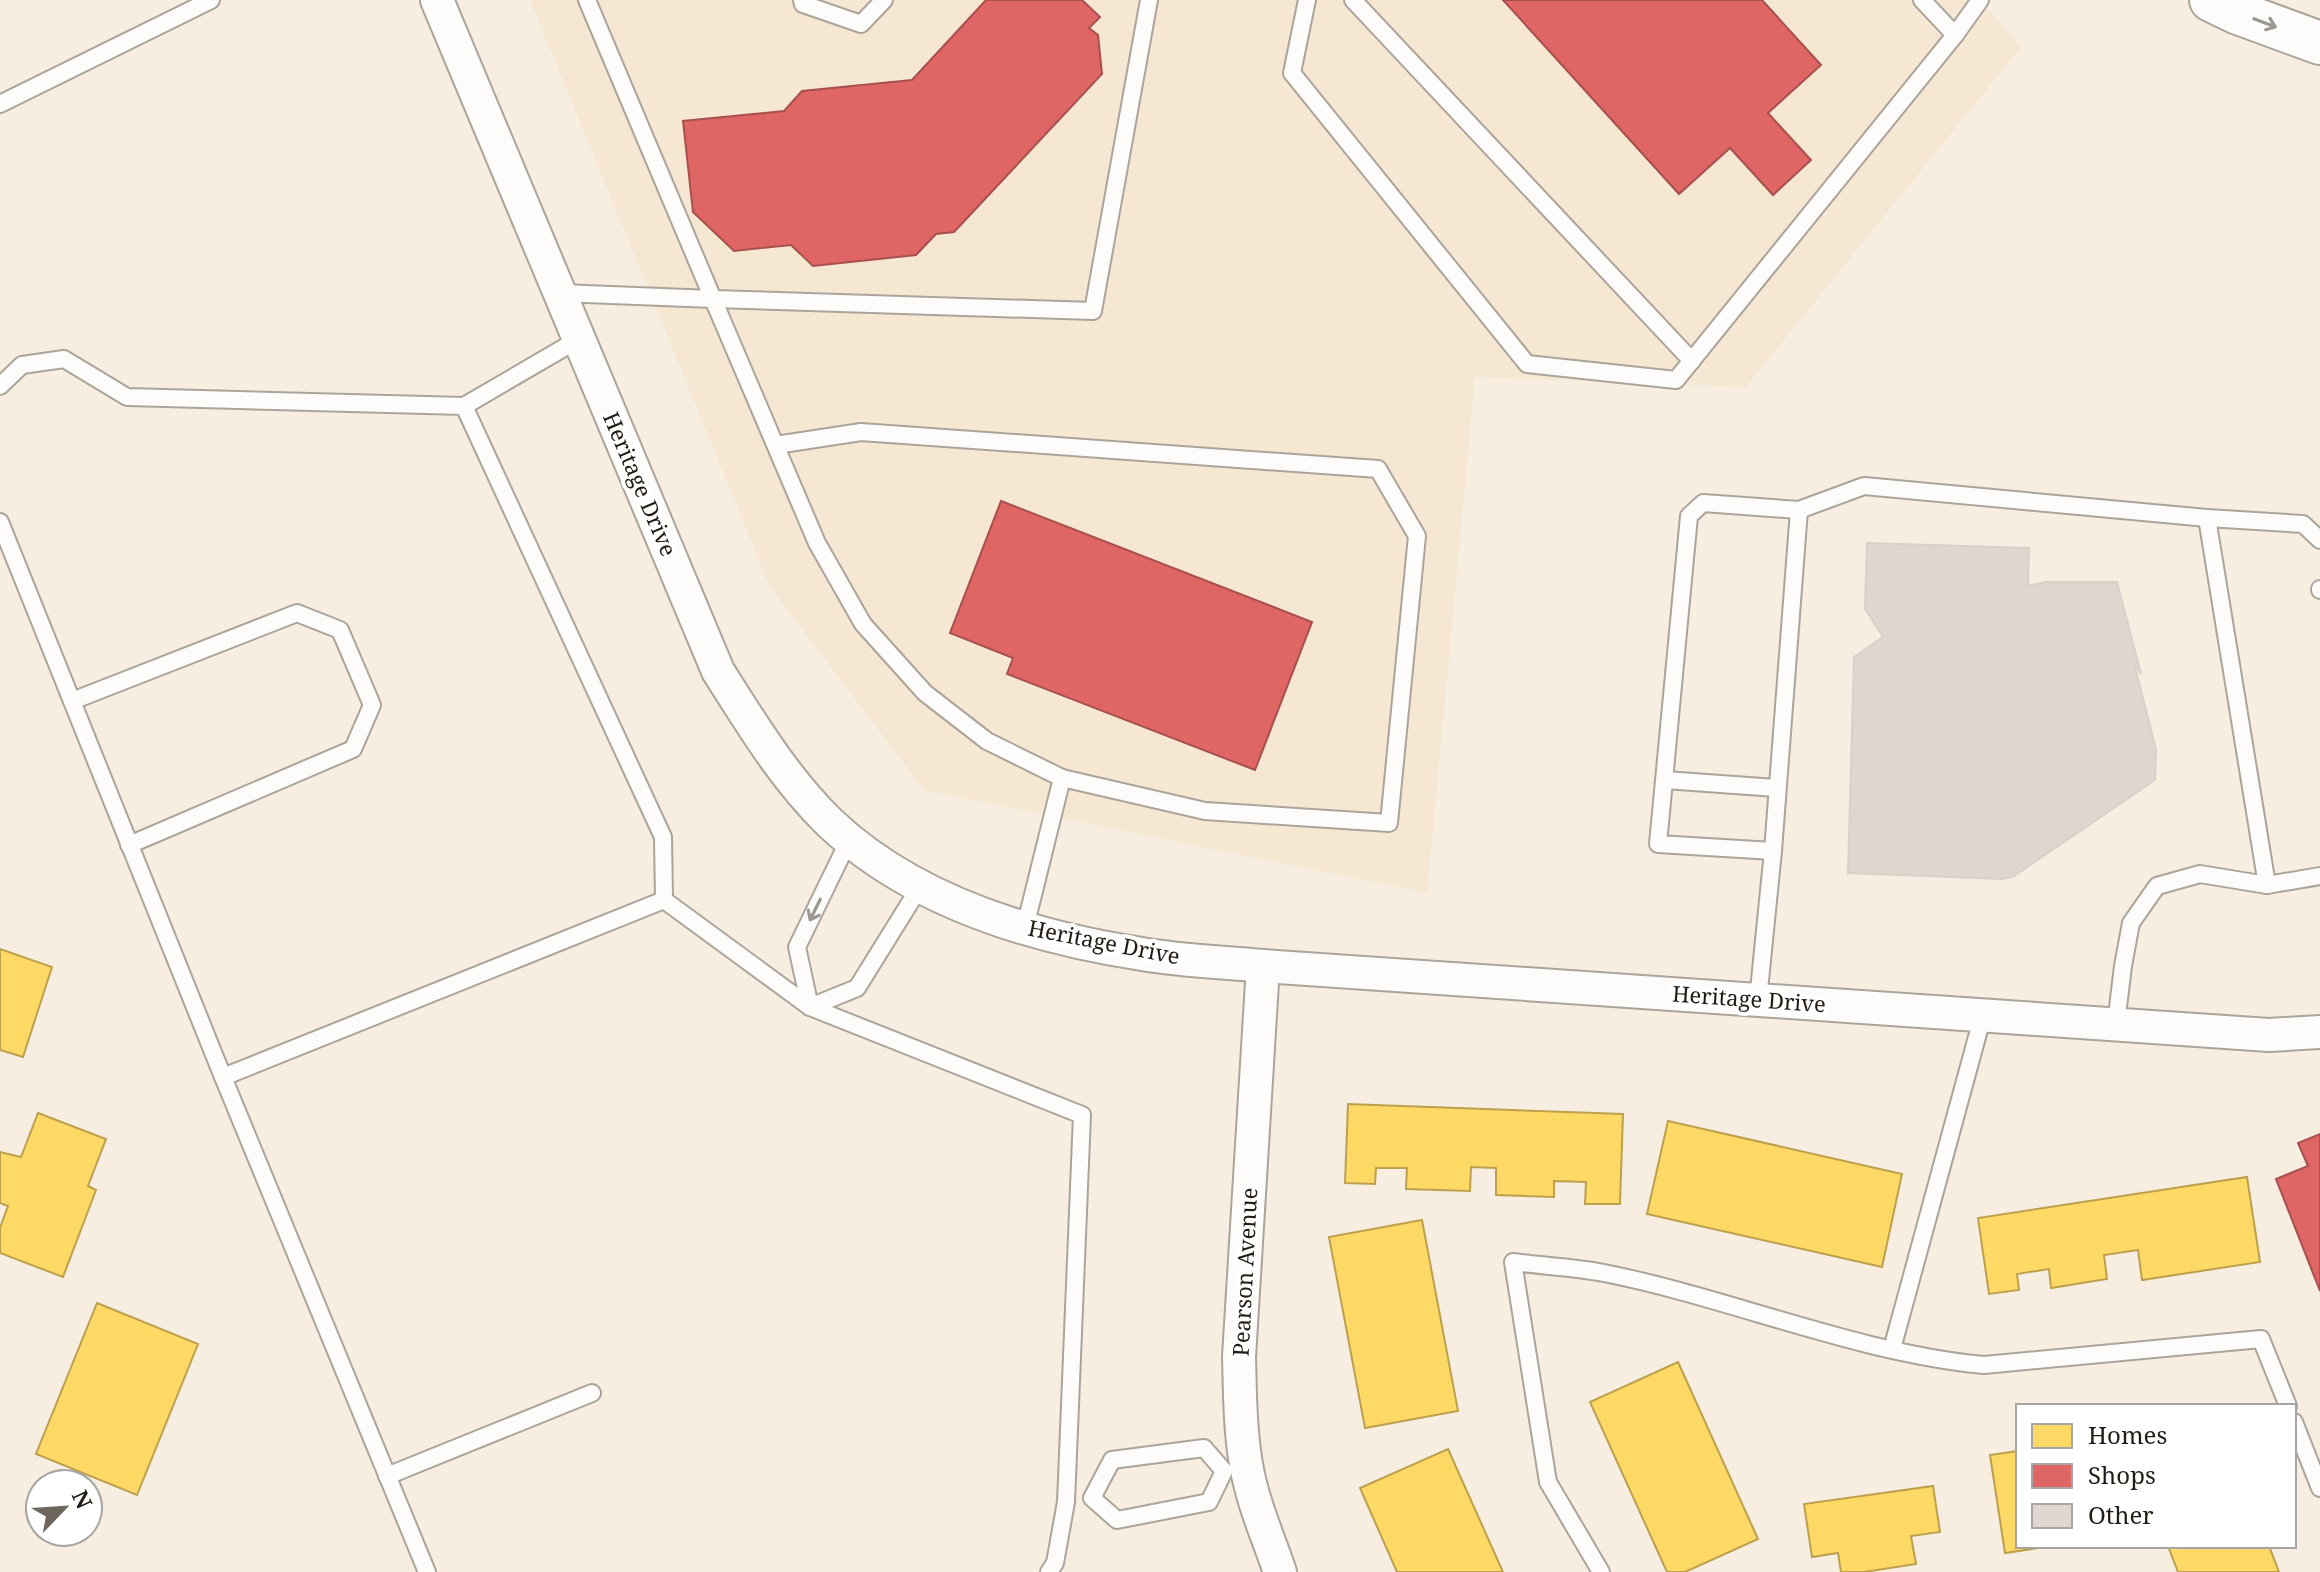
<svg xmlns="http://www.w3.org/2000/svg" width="2320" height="1572" font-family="'Noto Serif',serif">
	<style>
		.built { fill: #f6e7d2 }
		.homes { fill: #ffd966; stroke: #bda04d; stroke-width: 2 }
		.shops { fill: #e06666; stroke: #a7504d; stroke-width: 2 }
		.building { fill: #e0d6cf; stroke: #dad0c9; stroke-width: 2 }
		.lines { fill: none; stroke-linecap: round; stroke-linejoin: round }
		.service-casing { stroke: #aba49b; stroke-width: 20 }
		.minor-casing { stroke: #aba49b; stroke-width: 36 }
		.tertiary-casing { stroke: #aba49b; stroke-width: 46 }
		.service { stroke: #fefcfa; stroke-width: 16 }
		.minor { stroke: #fefcfa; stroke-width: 32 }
		.tertiary { stroke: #fefcfa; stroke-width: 42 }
		.oneway { stroke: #9b9792 }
		.labels { text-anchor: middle; stroke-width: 8; stroke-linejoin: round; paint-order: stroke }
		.street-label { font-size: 22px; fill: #221c14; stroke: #fff }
	</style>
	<rect width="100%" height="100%" fill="#f7eee1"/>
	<path class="built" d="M530,0H1981L2021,47L1746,387L1475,377L1427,893L924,790L770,587Z"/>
	<g class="homes">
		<path d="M0,949L52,967L23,1057L0,1050Z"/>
		<path d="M1348,1104L1623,1114L1620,1204H1585L1586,1182L1554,1181V1197L1496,1195V1168L1471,1167L1470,1191L1406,1189L1407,1168H1376L1375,1184L1345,1183Z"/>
		<path d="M38,1113L106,1139L88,1186L96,1190L63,1277L0,1253V1228L8,1206L0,1203V1152L21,1157Z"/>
		<path d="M1668,1121L1902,1174L1882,1267L1647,1214Z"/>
		<path d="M2247,1177L2260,1262L2142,1280L2138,1250L2104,1255L2107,1279L2051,1288L2049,1269L2017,1274L2019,1290L1989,1294L1978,1218Z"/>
		<path d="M1422,1220L1458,1411L1365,1428L1329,1237Z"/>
		<path d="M97,1303L198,1344L137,1495L36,1454Z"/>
		<path d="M1678,1362L1758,1539L1685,1572H1667L1590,1402Z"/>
		<path d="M1448,1449L1503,1572H1397L1360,1488Z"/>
		<path d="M2018,1451V1546H2052L2005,1553L1990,1455Z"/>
		<path d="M1933,1486L1940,1532L1911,1536L1916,1564L1864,1572H1841L1838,1553L1812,1557L1804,1504Z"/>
		<path d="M2168,1546H2269L2279,1572H2178Z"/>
	</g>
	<g class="shops">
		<path d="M986,0H1082L1100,17L1089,28L1098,35L1102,74L954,232L936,234L916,255L813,266L791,245L734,251L693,212L683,121L784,111L802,91L912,80Z"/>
		<path d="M1503,0H1762L1821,65L1768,113L1811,160L1773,195L1730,148L1679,194Z"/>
		<path d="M1001,501L1312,622L1255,770L1007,674L1013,658L950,633Z"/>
		<path d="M2320,1134V1291L2276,1179L2308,1166L2298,1143Z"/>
	</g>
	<path class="building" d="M1867,543L2029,548L2028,586L2045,582H2117L2141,674L2134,663L2156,749L2155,780L2014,876L2003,879L1848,873L1854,657L1883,637L1865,609Z"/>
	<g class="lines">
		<g class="service-casing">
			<g id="service">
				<path d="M587,0L713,299L1093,311L1149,0"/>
				<path d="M802,0L803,4L861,24L884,0"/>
				<path d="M1307,0L1292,73L1527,364L1676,380L1955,35L1922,0"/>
				<path d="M1353,0L1692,361"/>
				<path d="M1955,35L1980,0"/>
				<path d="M0,104L211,0"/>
				<path d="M560,293L713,299L817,543L863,624L925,693L987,741L1062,778L1025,927"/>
				<path d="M0,386L22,365L64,359L127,397L464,406L663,837L664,900"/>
				<path d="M464,406L579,339"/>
				<path d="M776,445L861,432L1378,469L1417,536L1389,823L1205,811L1062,778"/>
				<path d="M2207,518L2267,885"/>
				<path d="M0,522L223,1077L664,900"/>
				<path d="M2320,589V590"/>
				<path d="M72,701L297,613L340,630L372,705L353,749L129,845"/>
				<path d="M1665,780L1776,788"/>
				<path d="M849,840L797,947L810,1007L857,988L921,885"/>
				<path d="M1773,851L1799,510"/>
				<path d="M664,900L810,1007L1082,1115L1066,1502L1055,1563L1049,1572"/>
				<path d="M1758,1000L1773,851L1658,844L1689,516L1703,503L1799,510L1864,486L2207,518L2303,524L2320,540"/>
				<path d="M2116,1024L2123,966L2131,923L2157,886L2200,874L2267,885L2320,876"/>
				<path d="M223,1077L427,1572"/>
				<path d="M1892,1349L1983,1015"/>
				<path d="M2294,1422L2320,1488"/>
				<path d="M1204,1448L1224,1471L1209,1502L1117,1520L1092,1498L1112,1460Z"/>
				<path d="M387,1476L592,1393"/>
				<path d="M1601,1572L1548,1482L1513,1262C1543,1266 1574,1267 1604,1273C1730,1298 1856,1353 1984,1365L2261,1339L2288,1406"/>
			</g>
		</g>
		<g class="minor-casing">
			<g id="minor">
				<path d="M437,0L718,671C751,723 784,778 829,822C912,901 1031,937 1142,954C1182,961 1223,962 1263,966L2269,1035L2320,1032"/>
				<path d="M1263,966L1239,1357C1240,1393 1240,1429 1246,1464C1252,1501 1268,1537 1280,1572"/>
			</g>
		</g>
		<g class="tertiary-casing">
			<path id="tertiary" d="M2211,0L2238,13L2320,43"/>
		</g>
		<use href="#service" class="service"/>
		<use href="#minor" class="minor"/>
		<use href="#tertiary" class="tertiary"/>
	</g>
	<defs><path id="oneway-shaft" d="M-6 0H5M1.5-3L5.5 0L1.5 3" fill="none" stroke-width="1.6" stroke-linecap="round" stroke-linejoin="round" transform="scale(2)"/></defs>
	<g class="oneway">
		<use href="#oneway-shaft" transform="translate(2265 23) rotate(21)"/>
		<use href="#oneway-shaft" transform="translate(815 910) rotate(116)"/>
	</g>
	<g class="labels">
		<g class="street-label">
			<text transform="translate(640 484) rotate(67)" y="8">Heritage Drive</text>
			<text transform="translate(1104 942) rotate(11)" y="8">Heritage Drive</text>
			<text transform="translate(1749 999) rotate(4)" y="8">Heritage Drive</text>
			<text transform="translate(1245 1272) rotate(-87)" y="8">Pearson Avenue</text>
		</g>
	</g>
	<rect x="2016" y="1404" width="280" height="144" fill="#ffffff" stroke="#a7a4a1" stroke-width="2"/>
	<rect x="2032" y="1424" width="40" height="24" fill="#ffd966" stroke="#a7a4a1" stroke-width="2"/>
	<text x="2088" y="1444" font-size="24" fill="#221c14">Homes</text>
	<rect x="2032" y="1464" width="40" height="24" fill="#e06666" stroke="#a7a4a1" stroke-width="2"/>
	<text x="2088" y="1484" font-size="24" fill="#221c14">Shops</text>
	<rect x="2032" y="1504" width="40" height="24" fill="#e0d6cf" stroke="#a7a4a1" stroke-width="2"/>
	<text x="2088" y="1524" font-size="24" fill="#221c14">Other</text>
	<g transform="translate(64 1508) rotate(65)"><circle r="38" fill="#ffffff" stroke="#a7a4a1" stroke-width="2"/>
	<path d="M0-6L14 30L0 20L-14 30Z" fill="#6d665c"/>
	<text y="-12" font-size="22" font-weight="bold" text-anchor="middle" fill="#221c14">N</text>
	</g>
</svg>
